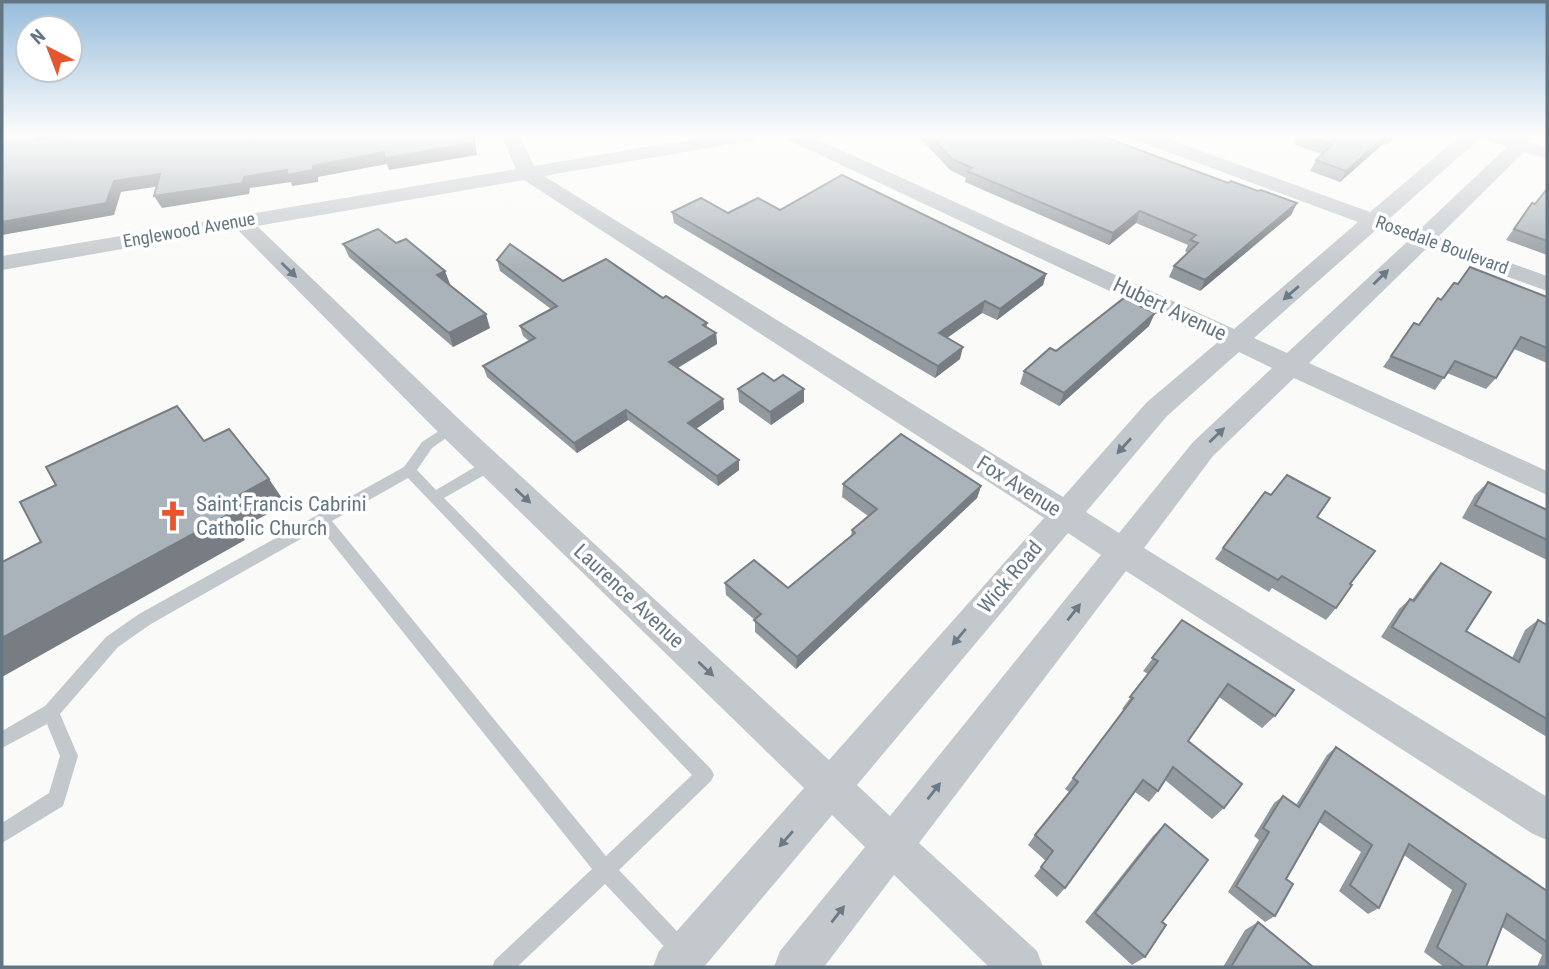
<svg xmlns="http://www.w3.org/2000/svg" width="1549" height="969" font-family="'Roboto Condensed',sans-serif">
	<style>
		.lines { fill: none; stroke-linecap: round; stroke-linejoin: round }
		.lane { fill: #c3c8cc; fill-rule: evenodd }
		.street { fill: #c3c8cc; fill-rule: evenodd }
		.wall { fill: #929a9f }
		.shaded-wall { fill: #777d82 }
		.building { fill: #aab3b9; stroke: #777d82; stroke-width: 2 }
		.oneway { fill: #6a7a87 }
		.labels { text-anchor: middle; stroke-width: 7; stroke-linejoin: round; paint-order: stroke }
		.far-street-label { font-size: 18px; fill: #657683; stroke: #fff }
		.street-label { font-size: 21px; fill: #657683; stroke: #fff }
		.poi-label { font-size: 21px; fill: #657683; stroke: #fff; text-anchor: start }
	</style>
	<rect width="100%" height="100%" fill="#fafaf8"/>
	<g class="lines">
		<g class="lane">
			<path d="M1525,135H1533L1524,147H1518L1516,145Z"/>
			<path d="M451,423L458,428L456,431L432,448L417,470L436,490L485,461H495L497,465L495,469L444,498L711,769L714,775L711,781L619,870L689,944L692,951L689,958L682,961L675,958L605,884L517,967H492L495,960L592,869L320,528L151,624L118,647L60,714L78,756L63,806L2,843V823L49,793L60,756L47,724L2,748V731L45,706L106,637L139,614L404,467L422,442ZM408,478L692,775L606,856L332,521Z"/>
		</g>
		<path class="street" d="M501,135H519L534,166L717,135H758L756,139L749,141L544,176L1063,497L1147,402L1218,342L786,139L784,135H808L1234,329L1358,222L1133,139L1131,135H1157L1370,212L1461,135H1506L1547,147V159L1524,152L1438,237L1547,276V291L1427,248L1309,363L1547,471V495L1294,378L1213,456L1144,548L1547,797V840L1533,834L1126,571L919,843L1037,951L1043,967H989L894,875L824,967H774L780,951L865,847L832,815L704,967H653L659,951L804,788L441,435L237,229L2,270V256L516,169ZM1480,138L1507,147L1419,230L1389,219ZM524,180L1044,518L829,760L461,421L257,226ZM1377,229L1408,241L1287,353L1254,338ZM1239,352L1272,368L1193,442L1119,533L1086,512L1167,416ZM1068,533L1101,555L890,816L857,785Z"/>
	</g>
	<g class="wall">
		<path d="M917,135H1076L1083,140L1297,203L1291,215L1200,291L1169,277L1174,266L1188,253L1185,251L1188,245L1136,223L1109,245L965,182L966,178L950,170Z"/>
		<path d="M1297,135H1396L1386,145L1383,144L1340,182L1310,171L1316,160L1322,154L1293,144Z"/>
		<path d="M1547,189V255L1506,240L1524,214L1535,204Z"/>
		<path d="M780,210L1046,274L1043,285L997,320L982,313L947,338L960,359L935,378L674,223L672,212L728,213Z"/>
		<path d="M343,244L450,284H449L490,328L453,347L349,257Z"/>
		<path d="M497,260L563,281L663,298L707,323V328L716,333L717,344L678,368L723,399L724,409L696,429L739,470L718,486L628,420L577,453L487,377L483,366L529,341L523,336L520,326L551,309L500,271Z"/>
		<path d="M1458,284L1547,297V363L1514,349L1496,378L1486,389L1447,373L1435,390L1383,367L1414,323L1419,325L1441,300Z"/>
		<path d="M1149,326L1059,406L1020,384L1024,371L1056,351Z"/>
		<path d="M738,389L804,402L771,425L739,402Z"/>
		<path d="M1488,482L1547,510V560L1462,518L1475,495Z"/>
		<path d="M843,484L981,486L977,498L796,669L755,632V620L726,595L725,583L788,588L851,536L852,530L868,516L842,497Z"/>
		<path d="M1317,517L1350,584L1336,608L1326,620L1272,588L1269,592L1215,559L1223,548Z"/>
		<path d="M1441,563L1466,631L1512,658L1525,630L1538,620L1547,625V737L1381,637L1399,609L1410,599L1412,600L1431,574Z"/>
		<path d="M1182,620L1275,716L1262,728L1219,697L1188,741L1224,808L1212,819L1165,780L1158,791L1149,802L1135,792L1065,888L1057,897L1034,876L1046,861L1028,845L1035,835L1069,792L1065,789L1124,710L1122,709L1148,674L1143,671Z"/>
		<path d="M1336,747L1547,891V967H1537L1542,955L1502,927L1486,967H1444L1424,952L1452,890L1404,855L1379,908L1368,914L1339,891L1361,852L1319,822L1286,879L1275,916L1265,922L1228,892L1259,840L1254,836L1274,803L1283,796L1296,805L1327,755Z"/>
		<path d="M1165,824L1145,957L1132,965L1085,922L1153,836Z"/>
		<path d="M1258,922L1313,967H1223L1245,930Z"/>
	</g>
	<g class="shaded-wall">
		<path d="M38,135H52L43,151L35,140Z"/>
		<path d="M473,135H474L477,155L389,170L387,164L318,177V182L292,186L291,182L250,188L249,194L162,208L154,196L244,177L313,166Z"/>
		<path d="M1387,135H1388L1383,144L1340,182L1346,171Z"/>
		<path d="M1392,135H1396L1386,145Z"/>
		<path d="M160,174L167,185L121,192L114,215L2,235V222L114,181Z"/>
		<path d="M1297,203L1291,215L1200,291L1205,280Z"/>
		<path d="M1140,211L1136,223L1109,245L1113,233Z"/>
		<path d="M445,271L450,284L441,288L437,275Z"/>
		<path d="M1046,274L1043,285L997,320L1000,309Z"/>
		<path d="M985,301L982,313L937,345L939,333Z"/>
		<path d="M1155,313L1149,326L1059,406L1064,393Z"/>
		<path d="M486,314L490,328L453,347L449,333Z"/>
		<path d="M716,333L717,344L670,372L669,362Z"/>
		<path d="M963,347L960,359L935,378L938,366Z"/>
		<path d="M804,389V402L771,425L770,412Z"/>
		<path d="M723,399L724,409L689,434L688,423Z"/>
		<path d="M626,410L628,420L577,453L574,443Z"/>
		<path d="M739,460V470L718,486L717,476Z"/>
		<path d="M269,479L286,504L238,530L245,540L2,677V638L219,506Z"/>
		<path d="M981,486L977,498L796,669L797,657Z"/>
	</g>
	<g class="building">
		<path d="M2,135H38L35,140L69,135H473L474,143L385,158L384,152L313,166V170L287,175V170L244,177L243,183L154,196L160,174L114,181L106,203L2,222Z"/>
		<path d="M929,135H1076L1083,140L1090,135H1099L1228,183L1231,181L1258,191L1261,190L1297,203L1205,280L1174,266L1198,243L1190,240L1196,235L1140,211L1113,233L967,171L972,168L952,159Z"/>
		<path d="M1303,135H1387L1346,171L1316,160L1332,145Z"/>
		<path d="M842,175L1046,274L1000,309L985,301L939,333L963,347L938,366L672,212L701,198L728,213L758,198L780,210Z"/>
		<path d="M1547,189V241L1514,229L1532,203L1535,204Z"/>
		<path d="M378,229L396,243L406,239L445,271L437,275L486,314L449,333L343,244Z"/>
		<path d="M510,244L563,281L606,259L663,298L666,296L707,323L703,325L716,333L669,362L723,399L688,423L739,460L717,476L626,410L574,443L483,366L535,338L520,326L557,306L497,260Z"/>
		<path d="M1470,267L1547,297V348L1521,337L1496,378L1455,361L1444,378L1391,356L1414,323L1419,325L1438,298L1441,300L1454,283L1458,284Z"/>
		<path d="M1124,298L1155,313L1064,393L1024,371L1050,348L1056,351Z"/>
		<path d="M763,373L774,381L783,375L804,389L770,412L738,389Z"/>
		<path d="M177,406L204,441L229,429L269,479L219,506L226,516L2,638V562L41,542L20,502L56,485L46,467Z"/>
		<path d="M901,434L981,486L797,657L754,620L761,614L725,583L754,560L788,588L855,533L852,530L877,509L843,484Z"/>
		<path d="M1287,475L1330,498L1317,517L1375,551L1350,584L1352,585L1336,608L1282,576L1278,580L1223,548L1265,492L1271,495Z"/>
		<path d="M1488,482L1547,510V540L1475,505Z"/>
		<path d="M1441,563L1491,592L1466,631L1519,662L1538,620L1547,625V719L1392,627L1410,599L1414,601Z"/>
		<path d="M1182,620L1294,690L1275,716L1228,684L1188,741L1242,784L1224,808L1173,767L1158,791L1143,780L1065,888L1041,867L1053,851L1035,835L1078,782L1073,778L1133,698L1130,697L1158,661L1152,658Z"/>
		<path d="M1336,747L1547,891V942L1507,914L1486,967H1465L1437,947L1466,884L1409,844L1379,908L1350,885L1372,845L1325,811L1286,879L1293,884L1275,916L1236,886L1269,832L1263,828L1283,796L1299,807Z"/>
		<path d="M1165,824L1208,860L1162,922L1166,925L1145,957L1095,913Z"/>
		<path d="M1258,922L1313,967H1231Z"/>
	</g>
	<defs><path id="oneway-solid" d="M-6-.8H1V-3.2L6.5 0L1 3.2V.8H-6Z" transform="scale(1.75)"/></defs>
	<g class="oneway">
		<use href="#oneway-solid" transform="translate(289 270) rotate(44)"/>
		<use href="#oneway-solid" transform="translate(1381 277) rotate(-44)"/>
		<use href="#oneway-solid" transform="translate(1291 293) rotate(139)"/>
		<use href="#oneway-solid" transform="translate(1217 435) rotate(-44)"/>
		<use href="#oneway-solid" transform="translate(1124 446) rotate(132)"/>
		<use href="#oneway-solid" transform="translate(523 496) rotate(43)"/>
		<use href="#oneway-solid" transform="translate(1074 612) rotate(-52)"/>
		<use href="#oneway-solid" transform="translate(959 637) rotate(130)"/>
		<use href="#oneway-solid" transform="translate(706 669) rotate(43)"/>
		<use href="#oneway-solid" transform="translate(934 791) rotate(-52)"/>
		<use href="#oneway-solid" transform="translate(786 839) rotate(131)"/>
		<use href="#oneway-solid" transform="translate(838 914) rotate(-52)"/>
	</g>
	<linearGradient id="sky" x2="0" y2="1"><stop stop-color="#96bcdc"/><stop offset="0.5" stop-color="#fdfdfc"/><stop offset="1" stop-color="#fdfdfc" stop-opacity="0"/></linearGradient>
	<rect width="1549" height="270" fill="url(#sky)"/>
	<defs>
		<g id="church-bare" transform="scale(2.415)"><path d="M-1.2-6h2.4v3.5h3.3v2.4h-3.3V6h-2.4V-.1h-3.3v-2.4h3.3Z" fill="#e4572e" stroke="#fff" stroke-width="2.5" paint-order="stroke"/></g>
	</defs>
	<g fill-rule="evenodd">
		<use href="#church-bare" x="173" y="516"/>
	</g>
	<g class="labels">
		<g class="far-street-label">
			<text transform="translate(189 230) rotate(-10)" y="6">Englewood Avenue</text>
			<text transform="translate(1442 245) rotate(20)" y="6">Rosedale Boulevard</text>
		</g>
		<g class="street-label">
			<text transform="translate(1170 309) rotate(25)" y="7">Hubert Avenue</text>
			<text transform="translate(1019 486) rotate(32)" y="7">Fox Avenue</text>
			<text transform="translate(1010 577) rotate(-50)" y="7">Wick Road</text>
			<text transform="translate(629 596) rotate(43)" y="7">Laurence Avenue</text>
		</g>
		<g class="poi-label">
			<text x="196" y="511">Saint Francis Cabrini<tspan x="196" dy="24">Catholic Church</tspan></text>
		</g>
	</g>
	<rect width="1549" height="969" fill="none" stroke="#657683" stroke-width="7"/>
	<g transform="translate(49 49) rotate(318)"><circle r="33" fill="#ffffff" stroke="#c1c8cd" stroke-width="2"/>
	<path d="M0-5L12 26L0 18L-12 26Z" fill="#e4572e"/>
	<text y="-10" font-size="19" font-weight="bold" text-anchor="middle" fill="#657683">N</text>
	</g>
</svg>
